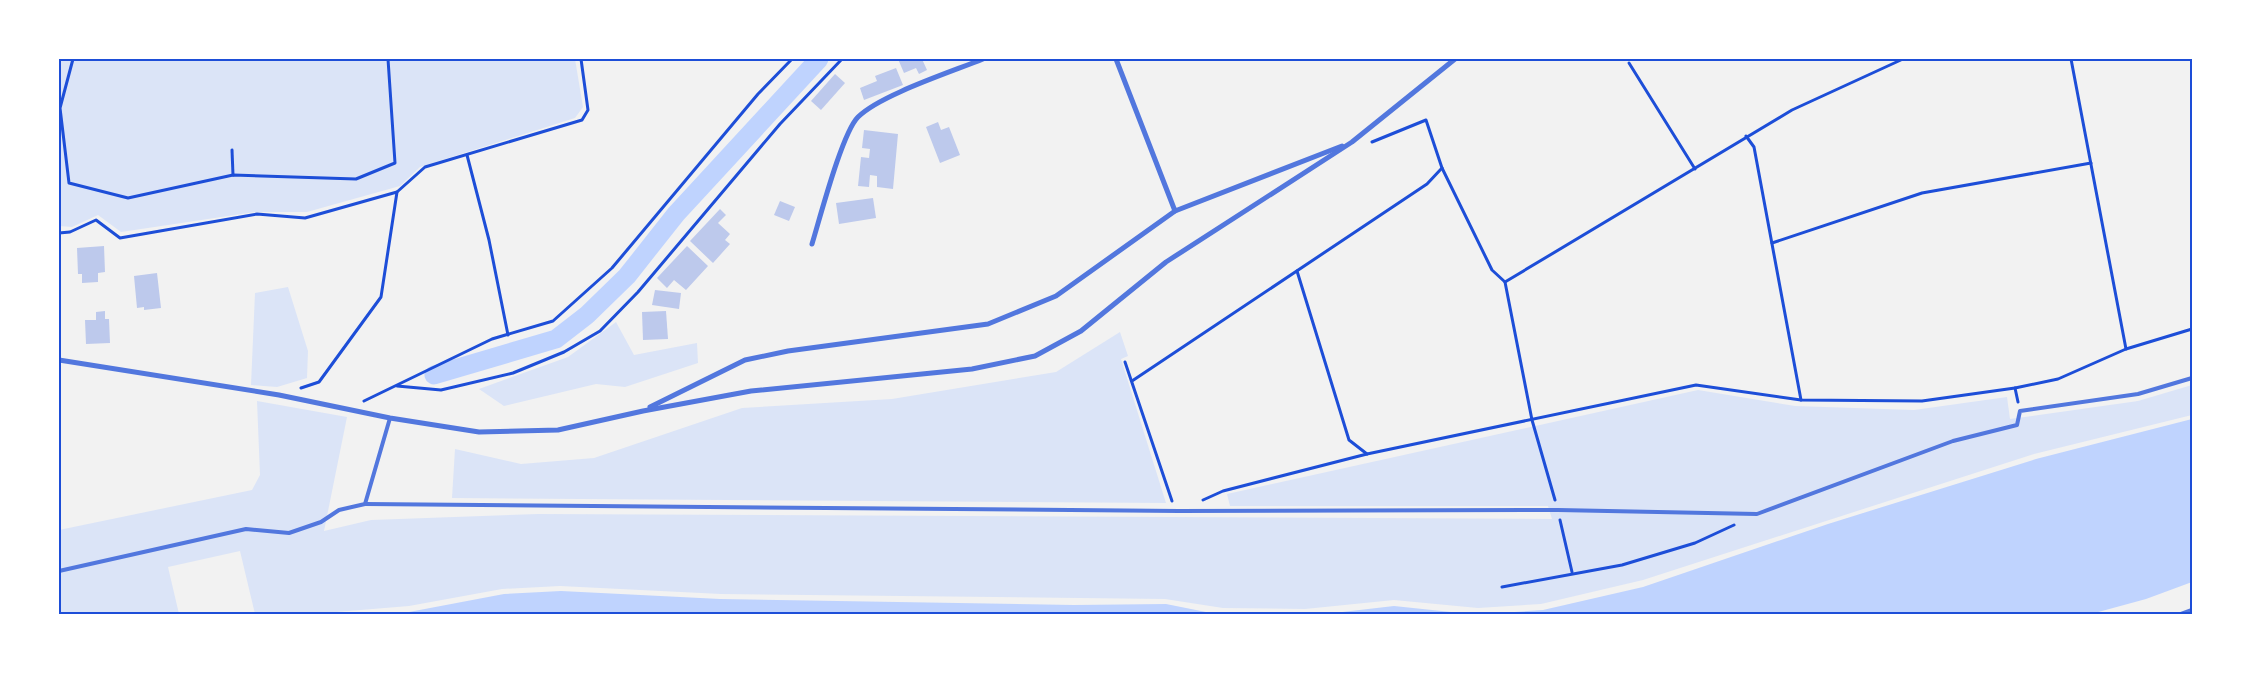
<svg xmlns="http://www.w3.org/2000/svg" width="2251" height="673" font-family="'PT Sans',sans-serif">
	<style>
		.green { fill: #dbe4f7 }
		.water { fill: #bfd3fe }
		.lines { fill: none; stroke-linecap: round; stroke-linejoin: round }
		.canal { stroke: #bfd3fe; stroke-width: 19 }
		.building { fill: #bdc9ec }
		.path { stroke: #1d4ed8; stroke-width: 3 }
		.service { stroke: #5277de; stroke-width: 4 }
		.minor { stroke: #5277de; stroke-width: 5 }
		.neatline { fill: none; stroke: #1d4ed8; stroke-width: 2 }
	</style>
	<rect width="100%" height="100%" fill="#f2f2f2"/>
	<g class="green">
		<path d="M59,59H575L583,107L575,118L420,167L400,186L307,212H255L121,232L98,215L72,227L59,226Z"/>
		<path d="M288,287L308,351L307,378L277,387L251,385L255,293Z"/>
		<path d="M616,322L634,355L697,343L698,363L625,387L596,384L504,406L479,389L568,357Z"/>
		<path d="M1120,332L1128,356L1121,359L1166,503L452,498L455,449L521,464L594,458L742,408L892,399L1056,372Z"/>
		<path d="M2192,385V415L2034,454L1643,580L1541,604L1478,608L1394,600L1305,609L1223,608L1165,599L721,594L560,586L502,589L409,606L312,614H255L240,551L168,567L179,614H59V530L252,490L260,475L257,401L347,417L324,531L371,520L538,514L1552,519L1548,506H1230L1227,494L1698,390L1795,406L1914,410L2007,397L2010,419L2138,401Z"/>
	</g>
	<g class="water">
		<path d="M2192,419V582L2146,599L2091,614H1485L1543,610L1643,587L1828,524L2036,459Z"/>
		<path d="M561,591L720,599L1074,605L1166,604L1216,614H371L409,612L504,594Z"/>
		<path d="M1394,606L1470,614H1325Z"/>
	</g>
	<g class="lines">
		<path class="canal" d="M434,375L556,339L587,315L627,276L676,214L819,59"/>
	</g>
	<g class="building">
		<path d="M898,59H922L927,70L919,74L916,68L904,73Z"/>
		<path d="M896,68L903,85L864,100L860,88L877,81L875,76Z"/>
		<path d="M835,74L845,83L821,110L811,101Z"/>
		<path d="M938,122L941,130L949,127L960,155L940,163L926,127Z"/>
		<path d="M864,130L898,134L893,189L877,187V176L870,175L869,187L858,186L861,157L869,158L870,149L862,148Z"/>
		<path d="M873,198L876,218L839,224L836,203Z"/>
		<path d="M780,201L795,207L789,221L774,215Z"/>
		<path d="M720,209L726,215L718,223L730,234L725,240L730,244L713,263L690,241Z"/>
		<path d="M104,246L105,272L98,273V282L82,283V274H78L77,248Z"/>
		<path d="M687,246L708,266L686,290L674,280L667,288L657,278Z"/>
		<path d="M157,273L161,308L144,310V307L137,308L134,276Z"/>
		<path d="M655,290L681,293L679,309L652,305Z"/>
		<path d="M105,311V319H109L110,343L86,344L85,320H96V312Z"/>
		<path d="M666,311L668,339L643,340L642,312Z"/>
	</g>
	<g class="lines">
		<g class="path">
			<path d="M73,59L60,108L69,183L128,198L233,175L356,179L395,163L388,59"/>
			<path d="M2071,59L2126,349"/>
			<path d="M1629,63L1695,169"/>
			<path d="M1746,136L1754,147L1801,400"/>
			<path d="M1372,142L1426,120L1442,168L1492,270L1505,282L1532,420L1555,500"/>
			<path d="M232,150L233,175"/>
			<path d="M467,155L489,240L508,335"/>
			<path d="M59,233L70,232L96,220L120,238L257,214L305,218L397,192L425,167L582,120L588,110L581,59"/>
			<path d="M1772,243L1922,193L2091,163"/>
			<path d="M1297,271L1349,440L1367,454"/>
			<path d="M1505,282L1792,110L1903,59"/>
			<path d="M1125,362L1172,501"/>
			<path d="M1132,381L1427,184L1442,168"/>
			<path d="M397,386L441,390L513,373L564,352L600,331L638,292L780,124L842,59"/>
			<path d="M301,388L319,382L381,297L397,192"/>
			<path d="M2015,388L2058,379L2126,349L2192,329"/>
			<path d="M364,401L492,339L553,321L612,268L758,94L792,59"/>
			<path d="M1203,500L1223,491L1367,454L1696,385L1801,400L1922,401L2015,388L2018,402"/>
			<path d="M1560,520L1572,572"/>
			<path d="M1502,587L1622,565L1695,543L1734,525"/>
		</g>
		<g class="service">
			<path d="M365,504L1179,511L1558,510L1757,514L1953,441L2017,425L2020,411L2138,394L2192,378"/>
			<path d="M59,571L246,529L289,533L321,522L339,510L365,504L390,418"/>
			<path d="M2181,614L2192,610"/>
		</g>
		<g class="minor">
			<path d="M1116,59L1175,211L1342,146"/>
			<path d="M812,244C820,218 842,133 858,117C880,95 951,72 983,59"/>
			<path d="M59,360L279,395L390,418L479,432L558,430L643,411L751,391L972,369L1035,356L1081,331L1166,262L1352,142L1455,59"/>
			<path d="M650,407L745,360L788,351L988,324L1056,296L1175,211"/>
		</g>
	</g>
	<rect width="2251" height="673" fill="none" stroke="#ffffff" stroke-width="120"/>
	<rect x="60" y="60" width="2131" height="553" class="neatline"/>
</svg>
